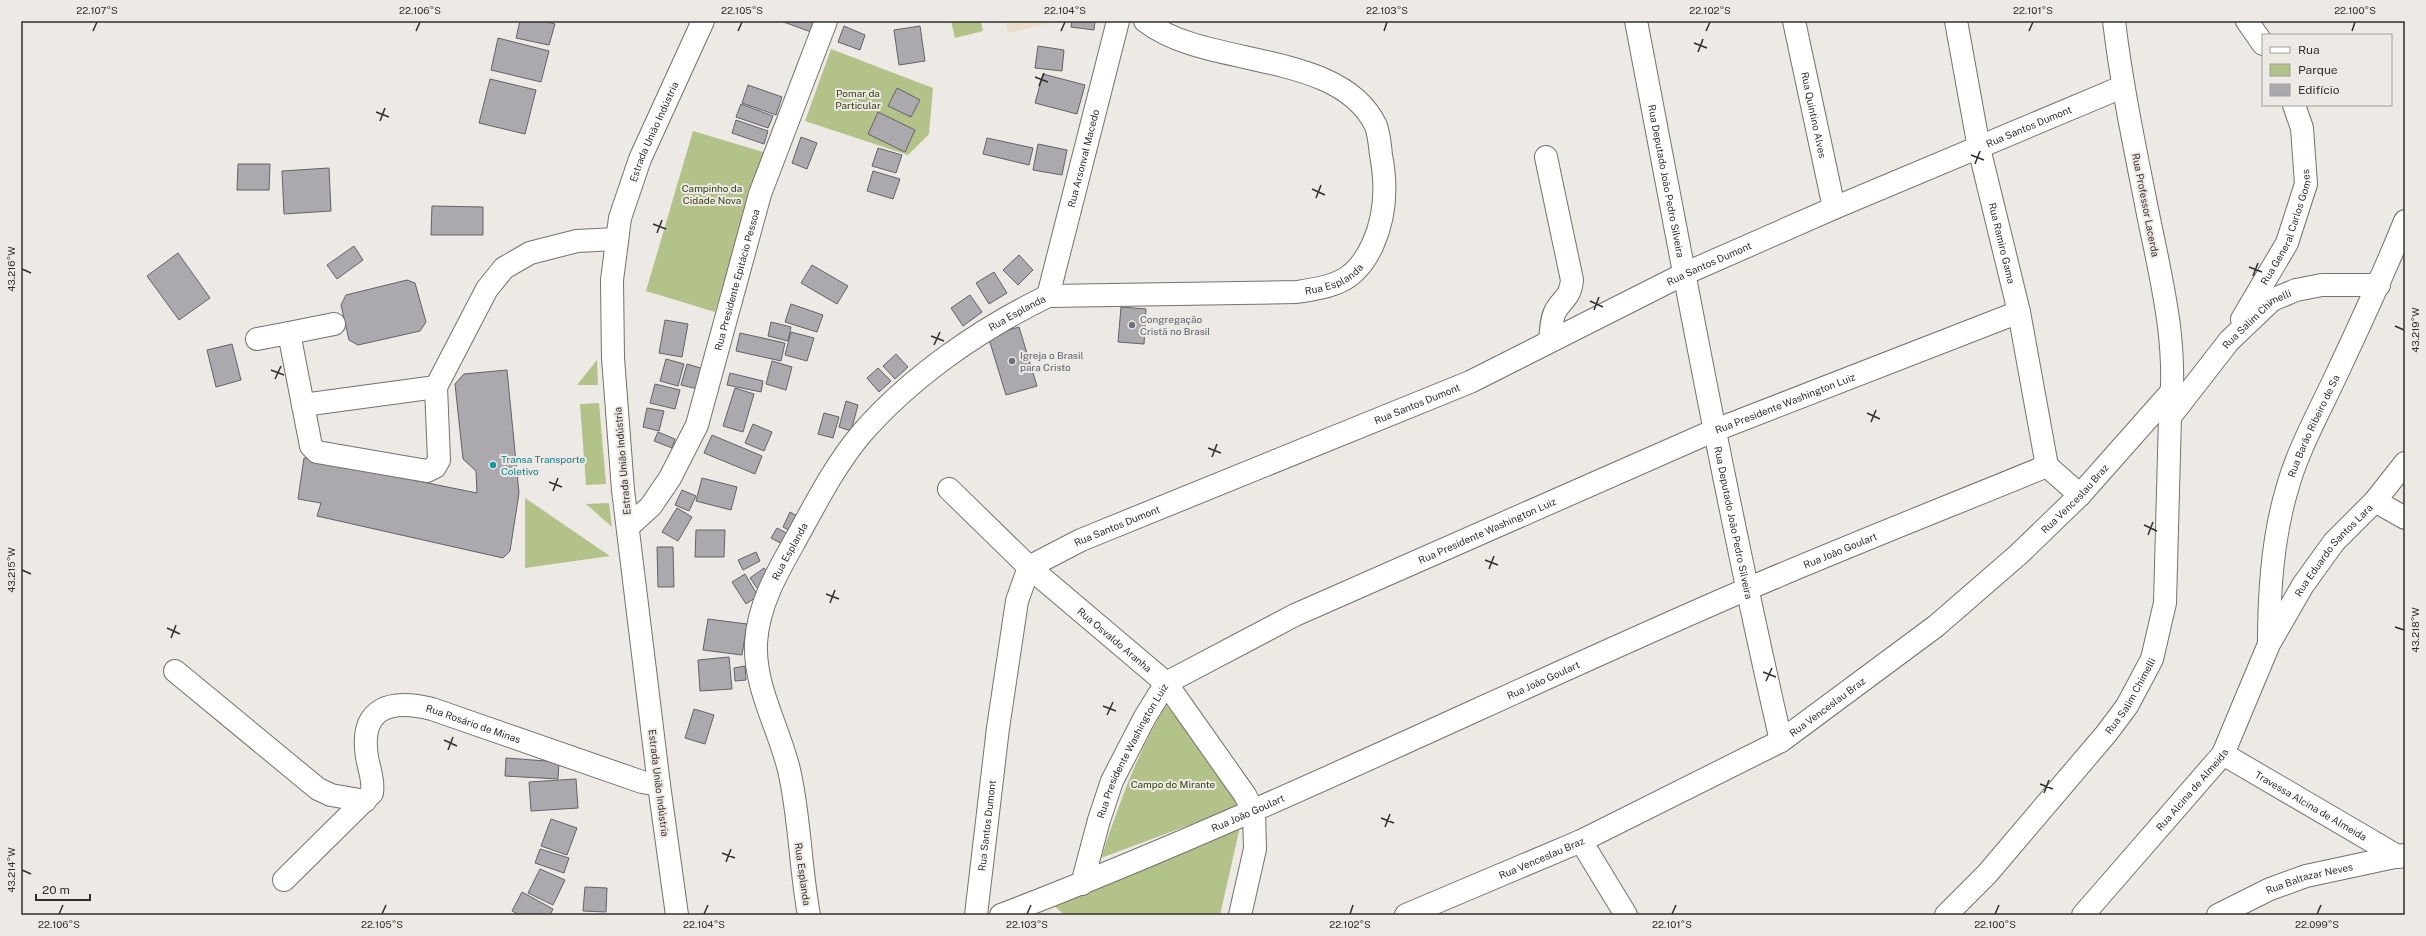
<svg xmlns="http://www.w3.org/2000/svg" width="2426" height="936" font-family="'Public Sans',sans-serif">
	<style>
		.education { fill: #eadeca }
		.green { fill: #b3c289 }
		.building { fill: #aba8ae; stroke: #646267 }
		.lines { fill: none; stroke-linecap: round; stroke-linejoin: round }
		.minor-casing { stroke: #75716d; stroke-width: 24 }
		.major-casing { stroke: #75716d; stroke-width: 24 }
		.minor { stroke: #fff; stroke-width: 22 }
		.major { stroke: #fff; stroke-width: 22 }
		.ticks { fill: none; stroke: #312f2e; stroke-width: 1.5 }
		.worship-dot { fill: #6b7280; stroke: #ede9e4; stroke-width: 1.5 }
		.culture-dot { fill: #0f9aa8; stroke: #ede9e4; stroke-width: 1.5 }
		.labels { text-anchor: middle; stroke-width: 4; stroke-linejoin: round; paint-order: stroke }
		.park-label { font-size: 10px; fill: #364011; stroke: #ede9e4 }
		.street-label { font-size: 10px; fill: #312f2e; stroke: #ede9e4 }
		.worship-label { font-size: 10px; fill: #5b616d; stroke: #ede9e4; text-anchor: start }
		.culture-label { font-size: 10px; fill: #0d838f; stroke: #ede9e4; text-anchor: start }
		.neatline { fill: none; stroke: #312f2e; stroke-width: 1.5 }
		.ticks-label { font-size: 10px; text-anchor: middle; fill: #312f2e }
	</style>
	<rect width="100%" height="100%" fill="#ede9e4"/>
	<path class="education" d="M1005,21H1055V22L1008,33Z"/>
	<g class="green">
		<path d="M951,21H981L983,31L955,38Z"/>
		<path d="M831,49L933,88L929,134L908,155L805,121Z"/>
		<path d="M693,131L763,152L715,312L646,291Z"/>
		<path d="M597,360L598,385H577Z"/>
		<path d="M599,403L606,484L586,485L580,404Z"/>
		<path d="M525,498L610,556L525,568Z"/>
		<path d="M609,503L612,527L586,504Z"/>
		<path d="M1166,705L1213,763L1240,806L1101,858C1119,804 1137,753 1166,705Z"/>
		<path d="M1240,827L1220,915H1065L1054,906Z"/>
	</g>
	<g class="building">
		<path d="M520,21H543L555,24L549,45L516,38Z"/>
		<path d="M781,21H815L811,32Z"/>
		<path d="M1072,21H1095L1094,30L1071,27Z"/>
		<path d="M844,26L865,35L860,50L838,42Z"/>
		<path d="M920,26L925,61L899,65L894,30Z"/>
		<path d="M498,38L549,51L541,82L491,70Z"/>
		<path d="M1038,46L1064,50L1062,71L1035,68Z"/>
		<path d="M1043,74L1085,85L1077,114L1035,103Z"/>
		<path d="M490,79L536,90L525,134L479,123Z"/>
		<path d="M748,85L782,97L776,115L742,103Z"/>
		<path d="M897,88L920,100L911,117L888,106Z"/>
		<path d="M741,104L773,116L768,128L736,117Z"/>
		<path d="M878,112L915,130L905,152L868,134Z"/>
		<path d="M736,120L768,131L764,144L732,133Z"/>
		<path d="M801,137L817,143L807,169L792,163Z"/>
		<path d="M987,138L1033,148L1029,165L983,154Z"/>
		<path d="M1038,144L1067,150L1062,175L1033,170Z"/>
		<path d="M878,148L902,155L896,173L872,166Z"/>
		<path d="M238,164H270L269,190H237Z"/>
		<path d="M329,168L331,211L284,214L282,171Z"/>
		<path d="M873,171L900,179L893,199L867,191Z"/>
		<path d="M432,206L483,207V235H431Z"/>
		<path d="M354,246L363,260L337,279L327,265Z"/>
		<path d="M178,253L210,298L179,320L147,276Z"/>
		<path d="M1019,255L1033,270L1018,285L1003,270Z"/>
		<path d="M812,265L848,286L837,304L801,283Z"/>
		<path d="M994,272L1007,293L989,304L976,283Z"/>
		<path d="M407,280L415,283L426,322L420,331L358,345L349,340L341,305L346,295Z"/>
		<path d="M970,295L982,312L963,326L951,308Z"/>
		<path d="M791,304L823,315L817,332L785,322Z"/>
		<path d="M1121,307L1146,309L1144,344L1118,342Z"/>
		<path d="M665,320L688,324L682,357L659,353Z"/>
		<path d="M771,322L791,327L788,341L768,336Z"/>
		<path d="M1019,327L1037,386L1006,395L988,336Z"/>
		<path d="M791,332L814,338L807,361L785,355Z"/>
		<path d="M740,333L785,343L781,361L736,351Z"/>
		<path d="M232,344L241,380L216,387L207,350Z"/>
		<path d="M896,354L908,367L895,379L883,366Z"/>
		<path d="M666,359L684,364L678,386L660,381Z"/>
		<path d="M772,361L792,367L786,390L766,384Z"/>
		<path d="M687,364L704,369L698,389L681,385Z"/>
		<path d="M878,368L891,381L879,392L867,378Z"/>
		<path d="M507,370L519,493L510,551L503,558L317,516L321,503L298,499L304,458L477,493L476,471L463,459L455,384L464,374Z"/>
		<path d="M730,373L763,381L761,392L727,385Z"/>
		<path d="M655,384L680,390L675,409L650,403Z"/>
		<path d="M735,388L754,394L743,432L723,426Z"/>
		<path d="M846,401L858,405L851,431L839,427Z"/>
		<path d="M647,408L664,411L659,431L643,427Z"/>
		<path d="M824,413L839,417L833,438L818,434Z"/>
		<path d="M753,424L772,432L764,451L745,443Z"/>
		<path d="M658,432L675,439L672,448L654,441Z"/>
		<path d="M712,435L762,456L755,474L704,453Z"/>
		<path d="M702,478L737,487L731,510L696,501Z"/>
		<path d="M682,490L696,496L689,511L675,505Z"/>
		<path d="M677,508L692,517L678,541L662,532Z"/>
		<path d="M790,512L801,518L794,533L783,527Z"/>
		<path d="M777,528L792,536L786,546L771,538Z"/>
		<path d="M696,530H725L724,557H695Z"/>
		<path d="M657,547H673L674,587H658Z"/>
		<path d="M756,552L760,561L743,570L738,560Z"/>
		<path d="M764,568L771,578L757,588L750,578Z"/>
		<path d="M745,574L758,596L746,604L732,582Z"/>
		<path d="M708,619L747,624L742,655L703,650Z"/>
		<path d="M729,657L732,689L700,691L698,660Z"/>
		<path d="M745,666L746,680L735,681L734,668Z"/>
		<path d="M694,709L714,715L705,744L685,738Z"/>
		<path d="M506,758L559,762L558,779L505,776Z"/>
		<path d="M576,779L578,808L531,811L529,782Z"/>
		<path d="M551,819L577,828L567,855L541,846Z"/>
		<path d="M540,849L569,858L564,873L535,863Z"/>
		<path d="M540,869L565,880L553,905L528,893Z"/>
		<path d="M585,887L607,888L606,912L583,911Z"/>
		<path d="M522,892L553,909L550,915H520L512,911Z"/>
	</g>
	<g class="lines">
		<g class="minor-casing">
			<g id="minor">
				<path id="s1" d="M1636,21C1682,261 1726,502 1781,741"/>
				<path id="s2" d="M1794,21L1834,208"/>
				<path id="s3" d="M1956,21L1979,148L2019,312L2047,466"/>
				<path d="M2247,21L2263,44"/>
				<path d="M1546,157L1572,280C1570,298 1564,297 1556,310C1551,318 1551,332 1550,341"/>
				<path id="s4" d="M1048,296L1118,21"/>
				<path id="s5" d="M2242,319L2287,243L2306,184L2302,128L2294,105"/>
				<path d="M289,333L334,324"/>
				<path d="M257,339L289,333L311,446L317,452L427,471L435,467L439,460L436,387L487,289L504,268L530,253L577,241L616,239"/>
				<path d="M303,405L436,387"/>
				<path id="s6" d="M2170,417L2229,341L2272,300L2296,290L2322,285H2379"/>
				<path id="s7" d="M949,489L1029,567L1166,683L1245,795L1254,812L1255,849L1240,915"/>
				<path d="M2375,501L2405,518"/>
				<path id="s8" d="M628,527L651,506L670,478L697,425L760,194L826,21"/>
				<path id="s9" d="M2269,642C2269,592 2272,541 2286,493C2296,454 2316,418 2333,382C2358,329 2383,276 2405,221"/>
				<path d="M175,671L318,789L331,795L365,801"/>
				<path id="s10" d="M2223,754L2399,857"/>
				<path d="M1581,841L1626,915"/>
				<path id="s11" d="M284,880L372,793C374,779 369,770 367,757C359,706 392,699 432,709L642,782L659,785"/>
				<path id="s12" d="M1082,884L1099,820L1112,781L1145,717L1166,683L1295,615L1713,431L2019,312"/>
				<path id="s13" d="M809,915C800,867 800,817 789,770C779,728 754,687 756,643C758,605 778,571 796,539C816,503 835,465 862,433C912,376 980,329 1048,296L1297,292C1335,286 1356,282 1373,244C1386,215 1387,186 1381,155C1380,146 1379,134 1376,126C1340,49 1205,69 1145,21"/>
				<path id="s14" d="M976,915L998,728L1017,601L1029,567L1081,540L1470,382L1684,274L1834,208L2122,87"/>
				<path id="s15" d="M1001,915C1254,818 1497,697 1745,590C1845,547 1947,507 2047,466L2080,495"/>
				<path id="s16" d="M1406,915L1581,841L1781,741L1936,626L2019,554L2080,495L2173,390"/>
				<path id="s17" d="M1946,915L1987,874L2106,734L2127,706L2152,659L2165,603L2170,417C2178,346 2163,287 2149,219C2136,153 2122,88 2114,21"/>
				<path id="s18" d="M2083,915L2223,754L2269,644L2303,585L2334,542L2375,501L2405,463"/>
				<path id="s19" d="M2218,915L2270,889L2306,876L2404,855"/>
			</g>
		</g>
		<g class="major-casing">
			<g id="major">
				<path id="s20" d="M677,915L659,785L623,490L613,358L612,280L620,218L640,159L703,21"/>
			</g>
		</g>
		<use href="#minor" class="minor"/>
		<use href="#major" class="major"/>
	</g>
	<path class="ticks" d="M93,31L97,22M416,31L420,22M738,31L742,22M1061,31L1065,22M1384,31L1387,22M1706,31L1710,22M2029,31L2033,22M2352,31L2355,22M1694,43L1707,48M1698,52L1703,39M1035,77L1048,82M1039,86L1044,73M376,112L389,117M380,121L385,108M1971,155L1984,160M1975,164L1980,151M1312,189L1325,195M1316,198L1321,185M653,224L666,229M657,233L662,220M2249,267L2262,272M22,269L31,273M2253,276L2258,263M1590,301L1603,307M1594,310L1599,297M2395,326L2404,330M931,336L944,341M934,345L940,332M271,370L284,375M275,379L281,366M1867,413L1880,419M1871,422L1876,410M1208,448L1221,453M1212,457L1217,444M549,482L562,487M553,491L558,478M2144,525L2157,531M2148,535L2153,522M1485,560L1498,565M1489,569L1494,556M22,570L31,574M826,594L839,599M830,603L835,590M2395,627L2404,630M167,628L180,634M171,638L176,625M1763,672L1776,677M1766,681L1772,668M1103,706L1116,711M1107,715L1113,702M444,740L457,746M448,750L453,737M2040,784L2053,789M2044,793L2049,780M1381,818L1394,823M1385,827L1390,814M722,853L735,858M726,862L731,849M22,870L31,874M59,914L63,905M382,914L386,905M704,914L708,905M1027,914L1031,905M1350,914L1353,905M1672,914L1676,905M1995,914L1999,905M2317,914L2321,905"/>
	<g class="worship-dot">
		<circle cx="1132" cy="325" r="4"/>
		<circle cx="1012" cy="361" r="4"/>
	</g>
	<circle class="culture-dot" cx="493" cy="465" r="4"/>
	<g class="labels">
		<g class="park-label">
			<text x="858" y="97">Pomar da<tspan x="858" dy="12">Particular</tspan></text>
			<text x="712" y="192">Campinho da<tspan x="712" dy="12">Cidade Nova</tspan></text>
			<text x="1173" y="788">Campo do Mirante</text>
		</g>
		<g class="street-label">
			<text dy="4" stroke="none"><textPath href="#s2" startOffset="96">Rua Quintino Alves</textPath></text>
			<text dy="4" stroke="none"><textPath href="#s14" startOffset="1446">Rua Santos Dumont</textPath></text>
			<text dy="4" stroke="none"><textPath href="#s20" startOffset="794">Estrada União Indústria</textPath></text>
			<text dy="4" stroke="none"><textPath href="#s4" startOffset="142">Rua Arsonval Macedo</textPath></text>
			<text dy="4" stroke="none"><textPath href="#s1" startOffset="163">Rua Deputado João Pedro Silveira</textPath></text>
			<text transform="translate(2146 205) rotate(79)" y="4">Rua Professor Lacerda</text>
			<text dy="4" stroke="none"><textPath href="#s5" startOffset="103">Rua General Carlos Gomes</textPath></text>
			<text dy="4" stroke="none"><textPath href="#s3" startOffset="227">Rua Ramiro Gama</textPath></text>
			<text dy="4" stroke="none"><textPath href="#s14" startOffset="1098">Rua Santos Dumont</textPath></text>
			<text dy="4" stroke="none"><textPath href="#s13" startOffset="1037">Rua Esplanda</textPath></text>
			<text dy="4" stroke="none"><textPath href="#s8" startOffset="275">Rua Presidente Epitácio Pessoa</textPath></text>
			<text dy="4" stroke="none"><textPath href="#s13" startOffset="713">Rua Esplanda</textPath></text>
			<text dy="4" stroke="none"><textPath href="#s6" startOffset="132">Rua Salim Chimelli</textPath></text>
			<text dy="4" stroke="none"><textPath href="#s14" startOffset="774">Rua Santos Dumont</textPath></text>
			<text dy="4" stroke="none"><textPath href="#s12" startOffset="899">Rua Presidente Washington Luiz</textPath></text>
			<text dy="4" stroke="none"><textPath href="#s9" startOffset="223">Rua Barão Ribeiro de Sa</textPath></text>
			<text transform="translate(622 461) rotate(-95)" y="4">Estrada União Indústria</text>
			<text dy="4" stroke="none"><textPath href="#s16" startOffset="795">Rua Venceslau Braz</textPath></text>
			<text dy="4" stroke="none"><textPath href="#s1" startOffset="511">Rua Deputado João Pedro Silveira</textPath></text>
			<text dy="4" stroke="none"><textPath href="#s14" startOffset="450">Rua Santos Dumont</textPath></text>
			<text dy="4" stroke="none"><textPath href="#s12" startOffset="575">Rua Presidente Washington Luiz</textPath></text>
			<text dy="4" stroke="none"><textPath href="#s13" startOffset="377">Rua Esplanda</textPath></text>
			<text dy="4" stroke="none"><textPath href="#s15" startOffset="915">Rua João Goulart</textPath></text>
			<text dy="4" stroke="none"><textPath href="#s18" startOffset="447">Rua Eduardo Santos Lara</textPath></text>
			<text dy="4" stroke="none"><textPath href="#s7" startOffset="224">Rua Osvaldo Aranha</textPath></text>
			<text dy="4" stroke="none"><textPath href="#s15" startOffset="591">Rua João Goulart</textPath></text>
			<text dy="4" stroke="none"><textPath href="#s17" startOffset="287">Rua Salim Chimelli</textPath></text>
			<text dy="4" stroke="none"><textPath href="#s16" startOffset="471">Rua Venceslau Braz</textPath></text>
			<text dy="4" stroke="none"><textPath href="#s11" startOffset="308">Rua Rosário de Minas</textPath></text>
			<text dy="4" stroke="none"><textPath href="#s12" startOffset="143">Rua Presidente Washington Luiz</textPath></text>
			<text transform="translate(659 783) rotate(83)" y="4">Estrada União Indústria</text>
			<text dy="4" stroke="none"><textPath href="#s18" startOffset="166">Rua Alcina de Almeida</textPath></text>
			<text dy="4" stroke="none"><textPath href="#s10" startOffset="102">Travessa Alcina de Almeida</textPath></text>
			<text dy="4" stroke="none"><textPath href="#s15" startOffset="267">Rua João Goulart</textPath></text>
			<text dy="4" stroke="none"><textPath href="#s14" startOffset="90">Rua Santos Dumont</textPath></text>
			<text dy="4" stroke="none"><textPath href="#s16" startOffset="147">Rua Venceslau Braz</textPath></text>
			<text transform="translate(803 874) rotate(82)" y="4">Rua Esplanda</text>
			<text dy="4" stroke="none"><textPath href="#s19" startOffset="99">Rua Baltazar Neves</textPath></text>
		</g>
		<g class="worship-label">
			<text x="1140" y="323">Congregação<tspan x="1140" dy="12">Cristã no Brasil</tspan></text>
			<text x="1020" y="359">Igreja o Brasil<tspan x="1020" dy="12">para Cristo</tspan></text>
		</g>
		<g class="culture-label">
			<text x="501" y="463">Transa Transporte<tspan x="501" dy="12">Coletivo</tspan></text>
		</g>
	</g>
	<rect width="2426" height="936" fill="none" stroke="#ede9e4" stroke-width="44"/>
	<rect x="2262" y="34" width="130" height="72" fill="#ede9e4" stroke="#a29f9b"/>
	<rect x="2270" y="47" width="20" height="6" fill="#ffffff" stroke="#a29f9b"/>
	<text x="2298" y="54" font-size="12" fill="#312f2e">Rua</text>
	<rect x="2270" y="64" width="20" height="12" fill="#b3c289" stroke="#a29f9b"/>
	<text x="2298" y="74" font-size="12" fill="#312f2e">Parque</text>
	<rect x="2270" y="84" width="20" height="12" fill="#aba8ae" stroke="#a29f9b"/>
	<text x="2298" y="94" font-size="12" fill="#312f2e">Edifício</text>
	<path d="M36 894v6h54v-6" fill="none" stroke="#312f2e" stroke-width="2"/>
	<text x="42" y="894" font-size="12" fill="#312f2e" stroke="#ede9e4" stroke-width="3" paint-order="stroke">20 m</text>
	<rect x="22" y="22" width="2382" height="892" class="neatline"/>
	<g class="ticks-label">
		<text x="97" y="14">22.107°S</text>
		<text x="420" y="14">22.106°S</text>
		<text x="742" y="14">22.105°S</text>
		<text x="1065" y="14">22.104°S</text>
		<text x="1387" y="14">22.103°S</text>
		<text x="1710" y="14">22.102°S</text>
		<text x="2033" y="14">22.101°S</text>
		<text x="2355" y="14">22.100°S</text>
		<text transform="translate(11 269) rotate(-90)" y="4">43.216°W</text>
		<text transform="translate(2415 330) rotate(-90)" y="4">43.219°W</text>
		<text transform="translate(11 570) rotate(-90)" y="4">43.215°W</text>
		<text transform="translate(2415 630) rotate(-90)" y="4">43.218°W</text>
		<text transform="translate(11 870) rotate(-90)" y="4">43.214°W</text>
		<text x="59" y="928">22.106°S</text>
		<text x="382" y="928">22.105°S</text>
		<text x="704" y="928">22.104°S</text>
		<text x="1027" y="928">22.103°S</text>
		<text x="1350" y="928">22.102°S</text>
		<text x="1672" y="928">22.101°S</text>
		<text x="1995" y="928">22.100°S</text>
		<text x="2317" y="928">22.099°S</text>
	</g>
</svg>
